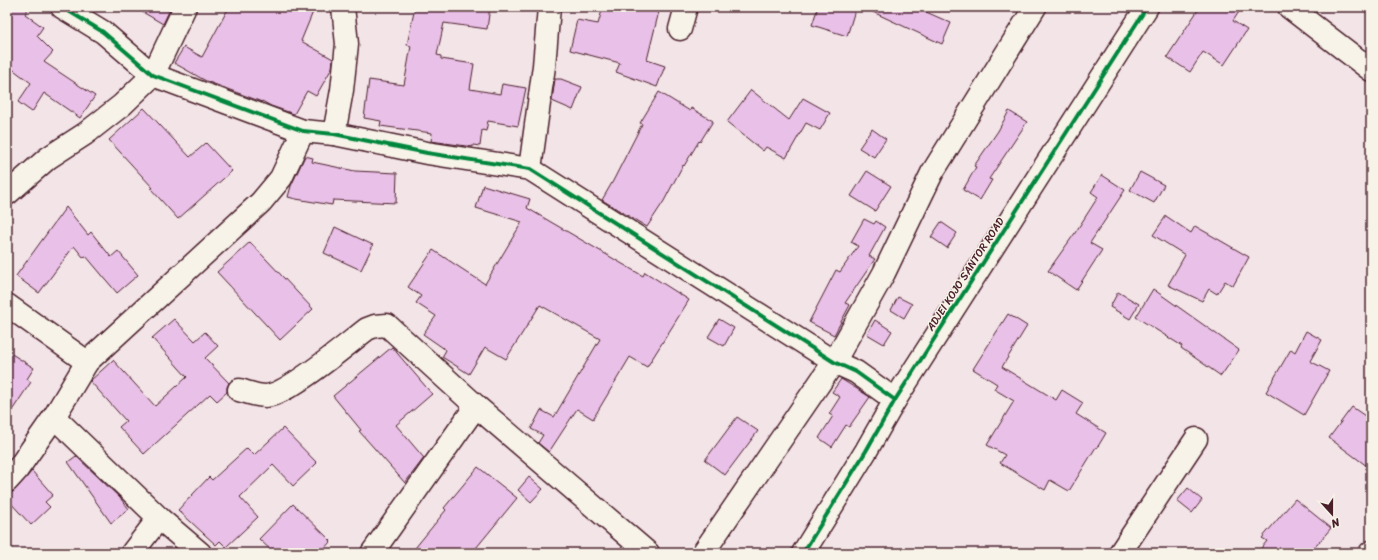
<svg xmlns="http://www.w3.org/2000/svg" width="1378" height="560" font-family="Sriracha,sans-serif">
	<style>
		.building { fill: #e9c0e7; stroke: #4a1f2b }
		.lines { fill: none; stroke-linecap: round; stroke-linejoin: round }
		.minor-casing { stroke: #4a1f2b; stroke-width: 25 }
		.minor { stroke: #f7f3e8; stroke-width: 22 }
		.cycleway-casing { stroke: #f7f3e8; stroke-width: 6 }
		.cycleway { stroke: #00873e; stroke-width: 4 }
		.labels { text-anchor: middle; stroke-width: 3; stroke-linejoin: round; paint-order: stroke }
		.street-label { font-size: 11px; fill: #4a1f2b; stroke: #f7f3e8 }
	</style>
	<rect width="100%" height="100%" fill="#f3e4e8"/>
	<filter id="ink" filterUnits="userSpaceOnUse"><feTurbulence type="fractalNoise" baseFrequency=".025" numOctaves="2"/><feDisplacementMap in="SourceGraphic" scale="8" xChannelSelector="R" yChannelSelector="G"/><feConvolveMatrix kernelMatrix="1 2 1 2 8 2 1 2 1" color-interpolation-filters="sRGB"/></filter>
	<g filter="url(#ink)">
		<g class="building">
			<path d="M7,7H29L25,14L43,27L37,36L53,52L44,62L95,96L80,118L44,93L32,112L18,102L31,83L7,65Z"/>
			<path d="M134,7H171L163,24Z"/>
			<path d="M229,7H315L301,41L333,59L332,68L316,96L307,91L294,114L271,106L262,101V102L206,81L174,63L184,47L202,57Z"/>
			<path d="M415,7H490L487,29L444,23L437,55L441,56V59L474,64L470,89L500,94L502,84L526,88L518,126L488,121L486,131L482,130L480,146L473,145V147L431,141L432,133L380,126L381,121L364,118L369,80L404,85L411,46L407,45Z"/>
			<path d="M603,7H660L647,60L665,66L657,87L616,72L620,63L570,50L577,20L598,24Z"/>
			<path d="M818,7H856L847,36L812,25Z"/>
			<path d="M862,7H915L951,23L942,44Z"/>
			<path d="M1200,7H1242L1233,21L1247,30L1224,65L1203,52L1190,72L1167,57Z"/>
			<path d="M555,79H561L582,87L573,110L552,101Z"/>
			<path d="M751,90L789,120L803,98L830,113L820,130L806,123L786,158L766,147L763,151L727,122Z"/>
			<path d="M659,92L690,111L691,108L713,121L700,142L699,141L684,166L683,165L664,201L647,227L602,200L613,181L642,124L640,123Z"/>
			<path d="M144,108L190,157L206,143L232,171L178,219L151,189L153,188L109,140Z"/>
			<path d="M1009,111L1027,122L989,179L992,180L980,200L963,190L976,167L974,166L998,131Z"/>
			<path d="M872,129L886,139L874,157L859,148Z"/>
			<path d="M305,156L313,158L312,162L355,171L397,173L396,203L333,200L332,205L296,199L288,197L291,186Z"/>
			<path d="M867,171L891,186L875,211L851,196Z"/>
			<path d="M1140,172L1164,185L1154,203L1130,190Z"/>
			<path d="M1102,175L1125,190L1090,243L1102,250L1076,290L1048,271L1075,233L1098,197L1091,192Z"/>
			<path d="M483,185L530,199L527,208L643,276L645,272L689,300L647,367L630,357L593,419L577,409L549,452L538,443L543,435L531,429L541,410L554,417L600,339L540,305L506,359L485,347L469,374L442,357L446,350L423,334L436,316L416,303L421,296L408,287L433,250L485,284L522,222L476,208Z"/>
			<path d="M66,207L88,235L91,232L111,257L118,251L138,275L117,293L86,256L83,257L74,246L39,293L16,276Z"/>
			<path d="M1166,216L1191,233L1195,226L1249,257L1233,286L1225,281L1217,294L1209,289L1202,301L1168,285L1185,255L1153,235Z"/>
			<path d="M864,219L874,224L876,221L885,227L869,256L875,259L845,303L850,305L834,335L809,322L836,270L840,272L858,246L851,242Z"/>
			<path d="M941,222L957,233L947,248L931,237Z"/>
			<path d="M335,227L373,245L361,270L324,253Z"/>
			<path d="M250,242L313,309L280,340L217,272Z"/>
			<path d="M1153,289L1239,350L1221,376L1181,348L1182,346L1136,317Z"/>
			<path d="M1118,292L1139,304L1130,319L1110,307Z"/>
			<path d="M898,297L912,304L904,318L891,310Z"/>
			<path d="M1008,314L1027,326L1002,367L1056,400L1062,390L1083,403L1076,414L1106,433L1097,448L1096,447L1069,491L1050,480L1045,490L1000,463L1005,455L987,445L1014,401L994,389L997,384L973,369Z"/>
			<path d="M174,319L195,341L205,332L218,346L205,358L229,383L227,387V392L217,401L210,394L144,454L119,427L126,421L90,381L113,360L155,406L187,377L152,338Z"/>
			<path d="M719,319L734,328L724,346L708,337Z"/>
			<path d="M875,320L892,331L884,344L867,334Z"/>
			<path d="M1306,331L1322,340L1310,361L1329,371L1304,415L1266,392L1291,349L1295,352Z"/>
			<path d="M392,347L432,394L396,425L424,458L405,483L359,431L361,430L333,396Z"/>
			<path d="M7,351L34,368L27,379L31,382L7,418Z"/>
			<path d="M841,379L870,397L849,427L846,425L832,447L819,438L833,416L829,414L840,397L832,392Z"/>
			<path d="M1352,407L1371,420V469L1329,438Z"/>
			<path d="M737,417L758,431L725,475L705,460Z"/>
			<path d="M283,428L317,463L293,486L273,465L240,497L258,517L226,547L220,541L216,545L178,510L209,477L212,480L247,448L254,455Z"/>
			<path d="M76,456L120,498L129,509L111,523L68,462Z"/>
			<path d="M478,467L517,498L472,553H411L446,510L444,508Z"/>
			<path d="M32,471L53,495L45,502L50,507L31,525L7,499V493H11L16,489Z"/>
			<path d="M529,477L543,489L531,502L518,490Z"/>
			<path d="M1188,488L1202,500L1192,513L1177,501Z"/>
			<path d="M1295,499L1331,528L1310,553H1257L1267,541L1262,538Z"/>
			<path d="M293,504L331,541L320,553H274L259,539Z"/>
		</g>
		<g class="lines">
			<g class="minor-casing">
				<g id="minor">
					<path d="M62,7L103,32L153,75L303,131L334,134L427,153L530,169L834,362L856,372L895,400"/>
					<path d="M1289,7L1371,70"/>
					<path d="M680,29L686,7"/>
					<path d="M334,134L342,90L347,44L343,7"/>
					<path d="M530,169L544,66L549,7"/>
					<path d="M7,194L48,158L85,134L122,105L153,75L185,7"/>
					<path d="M7,305L87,362"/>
					<path d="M239,390C247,392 257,396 266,396C289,394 346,345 367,329L375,326L387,325L476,406L648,553"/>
					<path d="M54,417L159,518L200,553"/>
					<path d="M7,481L17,470L54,417L87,362L261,202L281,178L303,131"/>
					<path d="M132,553L159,518"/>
					<path d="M372,553L476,406"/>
					<path d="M703,553L834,362L884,273L932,173L1035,7"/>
					<path d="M803,553L866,451L895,400L1147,7"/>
					<path d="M1120,553L1196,439"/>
					<path d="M1370,553L1371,552"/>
				</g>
			</g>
			<use href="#minor" class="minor"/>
			<g class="cycleway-casing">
				<g id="cycleway">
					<path d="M62,7L103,32L153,75L303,131L334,134L427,153L530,169L834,362L856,372L895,400"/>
					<path d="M803,553L866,451L895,400L1147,7"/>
				</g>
			</g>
			<use href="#cycleway" class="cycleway"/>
		</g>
	</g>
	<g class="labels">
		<g class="street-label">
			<text transform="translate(965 274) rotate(-57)" y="4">ADJEI KOJO SANTOR ROAD</text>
		</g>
	</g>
	<rect width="1378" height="560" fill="none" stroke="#f7f3e8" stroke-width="24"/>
	<rect x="12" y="12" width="1354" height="536" fill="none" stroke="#4a1f2b" stroke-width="1.5" filter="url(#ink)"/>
	<g transform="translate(1332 514) rotate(159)" stroke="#f7f3e8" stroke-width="3" paint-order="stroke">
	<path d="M0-3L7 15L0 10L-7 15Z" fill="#4a1f2b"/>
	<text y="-6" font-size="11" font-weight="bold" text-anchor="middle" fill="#4a1f2b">N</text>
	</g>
</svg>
